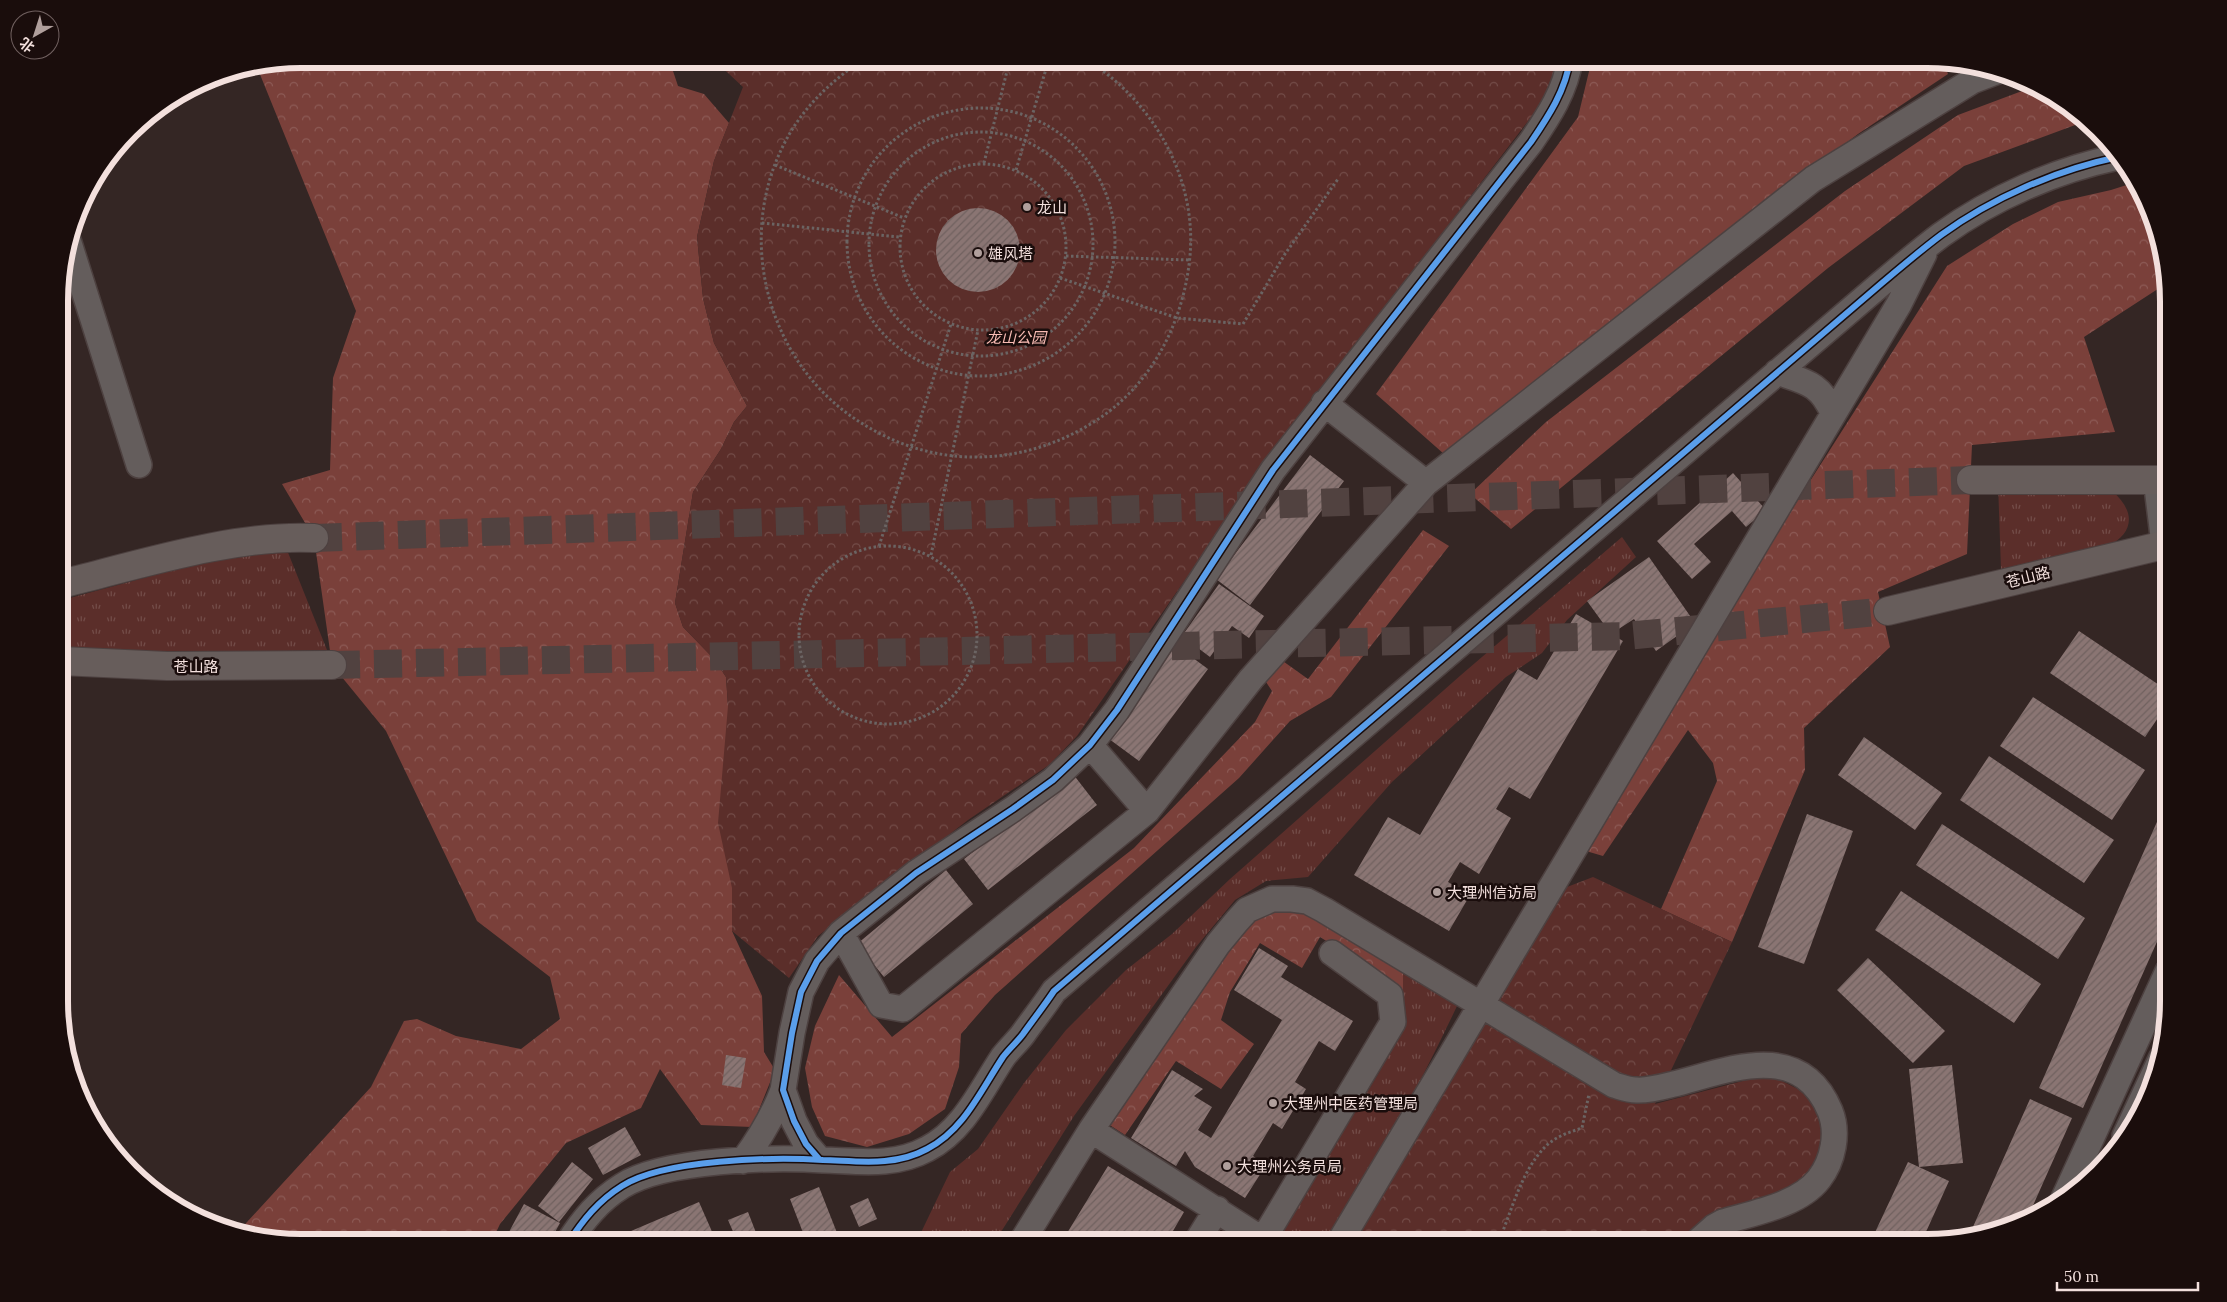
<svg xmlns="http://www.w3.org/2000/svg" width="2227" height="1302" font-family="Lora,'Noto Sans SC',serif">
<style>
.grass{fill:url(#grass-tufts)}
.forest{fill:url(#forest-crowns)}
.park{fill:url(#park-crowns)}
.building{fill:url(#building-hatch)}
.lines{fill:none;stroke-linecap:round;stroke-linejoin:round}
.major-tunnel{stroke:#514240;stroke-width:28;stroke-dasharray:28 14;stroke-linecap:butt}
.minor-casing{stroke:#4d4140;stroke-width:28}
.major-casing{stroke:#4d4140;stroke-width:30}
.path{stroke:#6b6463;stroke-width:3;stroke-dasharray:2.5 2.5;stroke-linecap:butt}
.minor{stroke:#645d5c;stroke-width:25}
.major{stroke:#675d5b;stroke-width:28}
.cycleway-casing{stroke:#1a0d0c;stroke-width:9}
.cycleway{stroke:#5a9eea;stroke-width:6}
.poi-dot{fill:#b09f9c;stroke:#1a0d0c;stroke-width:2}
.labels{text-anchor:middle;dominant-baseline:central;stroke-width:5;stroke-linejoin:round;paint-order:stroke}
.poi-label{font-size:15px;fill:#f3e0dd;stroke:#1a0d0c;text-anchor:start}
.park-label{font-size:15px;font-style:italic;fill:#f9bcb4;stroke:#1a0d0c}
.street-label{font-size:15px;fill:#f3e0dd;stroke:#1a0d0c}
.rim{fill:none;stroke:#f3e0dd;stroke-width:6}
</style>
<defs>
<pattern id="grass-tufts" width="24" height="20" patternUnits="userSpaceOnUse" patternTransform="scale(1.25)"><rect width="24" height="20" fill="#5b2e2a"/><path d="M3 7l-1-3M5 7V3M7 7l1-3M15 17l-1-3M17 17v-4M19 17l1-3" fill="none" stroke="#734c48"/></pattern>
<pattern id="forest-crowns" width="20" height="18" patternUnits="userSpaceOnUse" patternTransform="scale(1.25)"><rect width="20" height="18" fill="#7a403a"/><path d="M2 6a3 3 0 1 1 6 0M12 15a3 3 0 1 1 6 0" fill="none" stroke="#8d5b56"/></pattern>
<pattern id="park-crowns" width="20" height="18" patternUnits="userSpaceOnUse" patternTransform="scale(1.25)"><rect width="20" height="18" fill="#5b2e2a"/><path d="M2 6a3 3 0 1 1 6 0M12 15a3 3 0 1 1 6 0" fill="none" stroke="#734c48"/></pattern>
<pattern id="building-hatch" width="6" height="6" patternUnits="userSpaceOnUse" patternTransform="scale(1.25)"><rect width="6" height="6" fill="#8a7573"/><path d="M-1 1l2-2M0 6l6-6M5 7l2-2" fill="none" stroke="#70615f"/></pattern>
</defs>
<rect width="100%" height="100%" fill="#342624"/>
<path class="grass" d="M1998 483 2111 490C2135 510 2136 532 2107 547L2001 569Z
M1622 537 1636 557 1567 620 1542 653 1506 677 1392 782 1308 877 1266 881 1235 900 1196 947 1074 1116 994 1243H916L950 1172 978 1149 1024 1083 1066 1030 1126 970 1172 934 1230 879 1461 675Z
M287 550 327 650 169 654 73 648 61 641V603L66 599 181 568 242 555Z
M1403 967 1457 1006C1419 1087 1375 1167 1326 1243H1275L1380 1071 1402 1014Z"/>
<path class="forest" d="M301 59H669L678 86 704 94 729 123 714 161 697 237 703 298 714 343 747 406 734 422 721 449 693 492 675 603 683 627 714 659 726 677 728 706 741 665 732 931 762 996 764 1052 775 1070 752 1127 701 1125 660 1069 641 1108 566 1143 500 1224 491 1243H301L236 1234 371 1087 404 1021 417 1019 456 1036 521 1049 560 1019 550 977 477 921 386 731 332 665 314 538 282 484 330 470 333 378 356 311 257 67Z
M1592 59H1926L1943 61 1948 74 1858 134 1663 281 1444 454 1376 394 1578 117Z
M2035 86 2047 91 2086 121 1964 166 1828 268 1511 529 1470 494 1546 422 1845 191 1958 115Z
M2136 182 2167 283 2084 337 2115 432 1972 445 1967 554 1878 592 1890 647 1804 728 1805 770 1732 942 1661 909 1717 781 1713 763 1688 730 1603 856 1586 851 1726 613 1947 266 2013 224 2058 202 2111 190Z
M1423 530 1449 546 1331 697 1290 721 1239 778 995 995 961 1034 959 1067 945 1109 909 1134 867 1147 825 1136 812 1107 805 1068 815 1026 839 975 892 1037 1134 848 1255 722 1272 691 1262 676 1280 659 1308 679Z
M1309 909 1403 967V990L1320 937 1302 968 1260 943 1230 992 1221 1020 1254 1044 1221 1089 1176 1061 1125 1135 1105 1122 1242 931 1268 911Z"/>
<path class="park" d="M713 59H1559L1554 79 1542 103 1302 416 1214 538 1077 736 1049 765 968 820 818 936 789 978 732 931V888L718 823 728 706 726 677 714 659 683 627 675 603 693 492 721 449 734 422 747 406 714 343 703 298 697 237 714 161 743 87Z
M1593 877 1732 942 1655 1104 1758 1077 1780 1080 1800 1090 1818 1109 1823 1125 1821 1149 1806 1176 1792 1189 1717 1212 1689 1231 1680 1243H1353L1446 1082 1567 887Z"/>
<path class="building" d="M936 250a42 42 0 1 1 84 0a42 42 0 1 1-84 0Z
M1310 455 1344 481 1250 605 1216 579Z
M1733 473 1766 510 1746 527 1732 511 1694 544 1711 562 1692 579 1657 541Z
M1649 557 1695 623 1656 651 1634 619 1611 634 1623 641 1530 799 1509 787 1496 809 1511 818 1479 874 1460 862 1448 882 1470 895 1449 931 1354 875 1388 817 1420 835 1518 669 1537 680 1576 614 1611 634 1587 601Z
M1219 584 1264 616 1249 638 1232 626 1210 657 1182 636Z
M2079 631 2168 691V703L2145 737 2050 673Z
M1174 644 1208 669 1139 761 1105 736Z
M2033 697 2145 770 2112 820 2000 746Z
M1864 737 1942 793 1915 830 1838 775Z
M1989 756 2114 840 2084 883 1960 800Z
M1073 774 1097 805 988 890 964 859Z
M2168 797V917L2083 1108 2039 1088Z
M1807 814 1853 831 1804 964 1758 947Z
M1942 824 2085 918 2058 959 1916 865Z
M946 870 973 904 884 977 857 944Z
M1901 891 2041 984 2014 1023 1875 930Z
M1259 948 1288 966 1281 977 1353 1021 1335 1051 1319 1041 1295 1082 1306 1089 1282 1129 1273 1123 1253 1156 1266 1165 1245 1198 1195 1167 1185 1151 1176 1166 1131 1138 1172 1070 1203 1089 1194 1096 1212 1107 1198 1130 1211 1138 1282 1020 1234 990Z
M1868 958 1945 1031 1913 1063 1837 990Z
M726 1055 746 1058 741 1088 722 1085Z
M1952 1065 1963 1163 1919 1167 1949 1181 1921 1243H1870L1908 1162 1919 1167 1909 1069Z
M2030 1099 2072 1118 2027 1219 1989 1235 1968 1238Z
M625 1127 641 1155 603 1175 588 1148Z
M572 1162 593 1179 559 1222 538 1206Z
M1108 1166 1184 1212 1166 1243H1061Z
M819 1187 841 1243H807L790 1199Z
M868 1198 877 1219 859 1227 850 1206Z
M699 1202 717 1243H603Z
M524 1204 560 1223 549 1243H503Z
M748 1212 760 1243H738L728 1220Z"/>
<g class="lines">
<path class="major-tunnel" d="M314 538 1971 480
M332 665 1626 636 1888 611"/>
<defs>
<path id="minor" d="M69 243 139 465
M1777 372C1806 382 1820 383 1833 413
M1324 403 1426 483
M2156 479 2164 544
M1090 745 1147 811
M841 933 881 1005 903 1009 1147 811 1251 679 1426 483 1813 179 1972 81 1998 71
M1091 1130 1263 1240
M2125 1136 2161 1059
M819 1159 806 1144 794 1121 783 1090 792 1033 801 992 817 961 841 933 916 873 1013 809 1053 780 1090 745 1117 710 1273 470 1531 142C1548 117 1566 90 1570 59
M743 1161C760 1138 773 1117 783 1090
M2064 1198 2168 971
M568 1243C583 1220 598 1201 622 1186 664 1159 773 1157 823 1160 858 1161 894 1167 927 1149 964 1130 981 1090 1003 1057 1009 1049 1017 1042 1023 1034 1033 1020 1044 1006 1054 991L1882 283C1901 267 1921 250 1941 235 1992 198 2056 170 2118 157
M1021 1243 1091 1130 1218 944 1237 921 1247 910 1272 899H1292L1307 901 1324 910 1614 1085C1621 1087 1628 1090 1636 1090 1648 1091 1662 1087 1674 1084 1729 1070 1800 1039 1830 1111 1839 1133 1833 1161 1819 1179 1799 1205 1753 1213 1723 1222L1714 1227 1696 1243
M1196 1243 1217 1209
M1261 1243 1393 1022 1390 995 1332 953
M1339 1243 1899 304 1924 254"/>
<path id="major" d="M1971 480H2168
M61 584C138 565 235 534 314 538
M1888 611 2168 544
M61 661 167 666 332 665"/>
</defs>
<use href="#minor" class="minor-casing"/>
<use href="#major" class="major-casing"/>
<path class="path" d="M864 59C831 81 802 108 784 144 734 241 769 367 863 424 898 446 938 458 980 457 1024 456 1064 442 1100 418 1154 381 1184 320 1190 256 1197 177 1152 99 1085 59
M847 242a134 134 0 1 1 268 0a134 134 0 1 1-268 0Z
M869 244a112 112 0 1 1 224 0a112 112 0 1 1-224 0Z
M984 163 1010 59
M900 247a83 83 0 1 1 166 0a83 83 0 1 1-166 0Z
M775 165 904 218
M1016 170 1049 59
M762 223 899 237
M1066 256 1190 260
M1060 278 1177 318 1243 324 1285 254 1338 179
M799 635a89 89 0 1 1 178 0a89 89 0 1 1-178 0Z
M879 546 951 324
M931 555 978 330
M1498 1243C1512 1211 1521 1170 1547 1145 1557 1136 1570 1132 1582 1128L1589 1094"/>
<use href="#minor" class="minor"/>
<use href="#major" class="major"/>
<defs>
<path id="cycleway" d="M819 1159 806 1144 794 1121 783 1090 792 1033 801 992 817 961 841 933 916 873 1013 809 1053 780 1090 745 1117 710 1273 470 1531 142C1548 117 1566 90 1570 59
M568 1243C583 1220 598 1201 622 1186 664 1159 773 1157 823 1160 858 1161 894 1167 927 1149 964 1130 981 1090 1003 1057 1009 1049 1017 1042 1023 1034 1033 1020 1044 1006 1054 991L1882 283C1901 267 1921 250 1941 235 1992 198 2056 170 2118 157"/>
</defs>
<use href="#cycleway" class="cycleway-casing"/>
<use href="#cycleway" class="cycleway"/>
</g>
<g class="poi-dot">
<circle cx="1027" cy="207" r="5"/>
<circle cx="978" cy="253" r="5"/>
<circle cx="1437" cy="892" r="5"/>
<circle cx="1273" cy="1103" r="5"/>
<circle cx="1227" cy="1166" r="5"/>
</g>
<g class="labels">
<g class="poi-label">
<text x="1037" y="207">龙山</text>
<text x="988" y="253">雄风塔</text>
<text x="1447" y="892">大理州信访局</text>
<text x="1283" y="1103">大理州中医药管理局</text>
<text x="1237" y="1166">大理州公务员局</text>
</g>
<g class="park-label">
<text x="1016" y="337">龙山公园</text>
</g>
<g class="street-label">
<text transform="translate(2028 577) rotate(-14)">苍山路</text>
<text x="196" y="666">苍山路</text>
</g>
</g>
<path d="M0 0H2227V1302H0ZM301 68H1927A233 233 0 0 1 2160 301V1001A233 233 0 0 1 1927 1234H301A233 233 0 0 1 68 1001V301A233 233 0 0 1 301 68Z" fill="#1a0d0c" fill-rule="evenodd"/>
<path class="rim" d="M301 68H1927A233 233 0 0 1 2160 301V1001A233 233 0 0 1 1927 1234H301A233 233 0 0 1 68 1001V301A233 233 0 0 1 301 68Z"/>
<g transform="translate(35 35) rotate(219)"><circle r="24" fill="#1a0d0c" stroke="#716160"/>
<path d="M0-4L9 19L0 12L-9 19Z" fill="#b09f9c"/>
<text y="-8" font-size="14" font-weight="bold" text-anchor="middle" fill="#f3e0dd">北</text>
</g>
<path d="M2057 1282v8h141v-8" fill="none" stroke="#f3e0dd" stroke-width="2.5"/>
<text x="2064" y="1282" font-size="15" fill="#f3e0dd" stroke="#1a0d0c" stroke-width="4" paint-order="stroke">50 m</text>
</svg>
